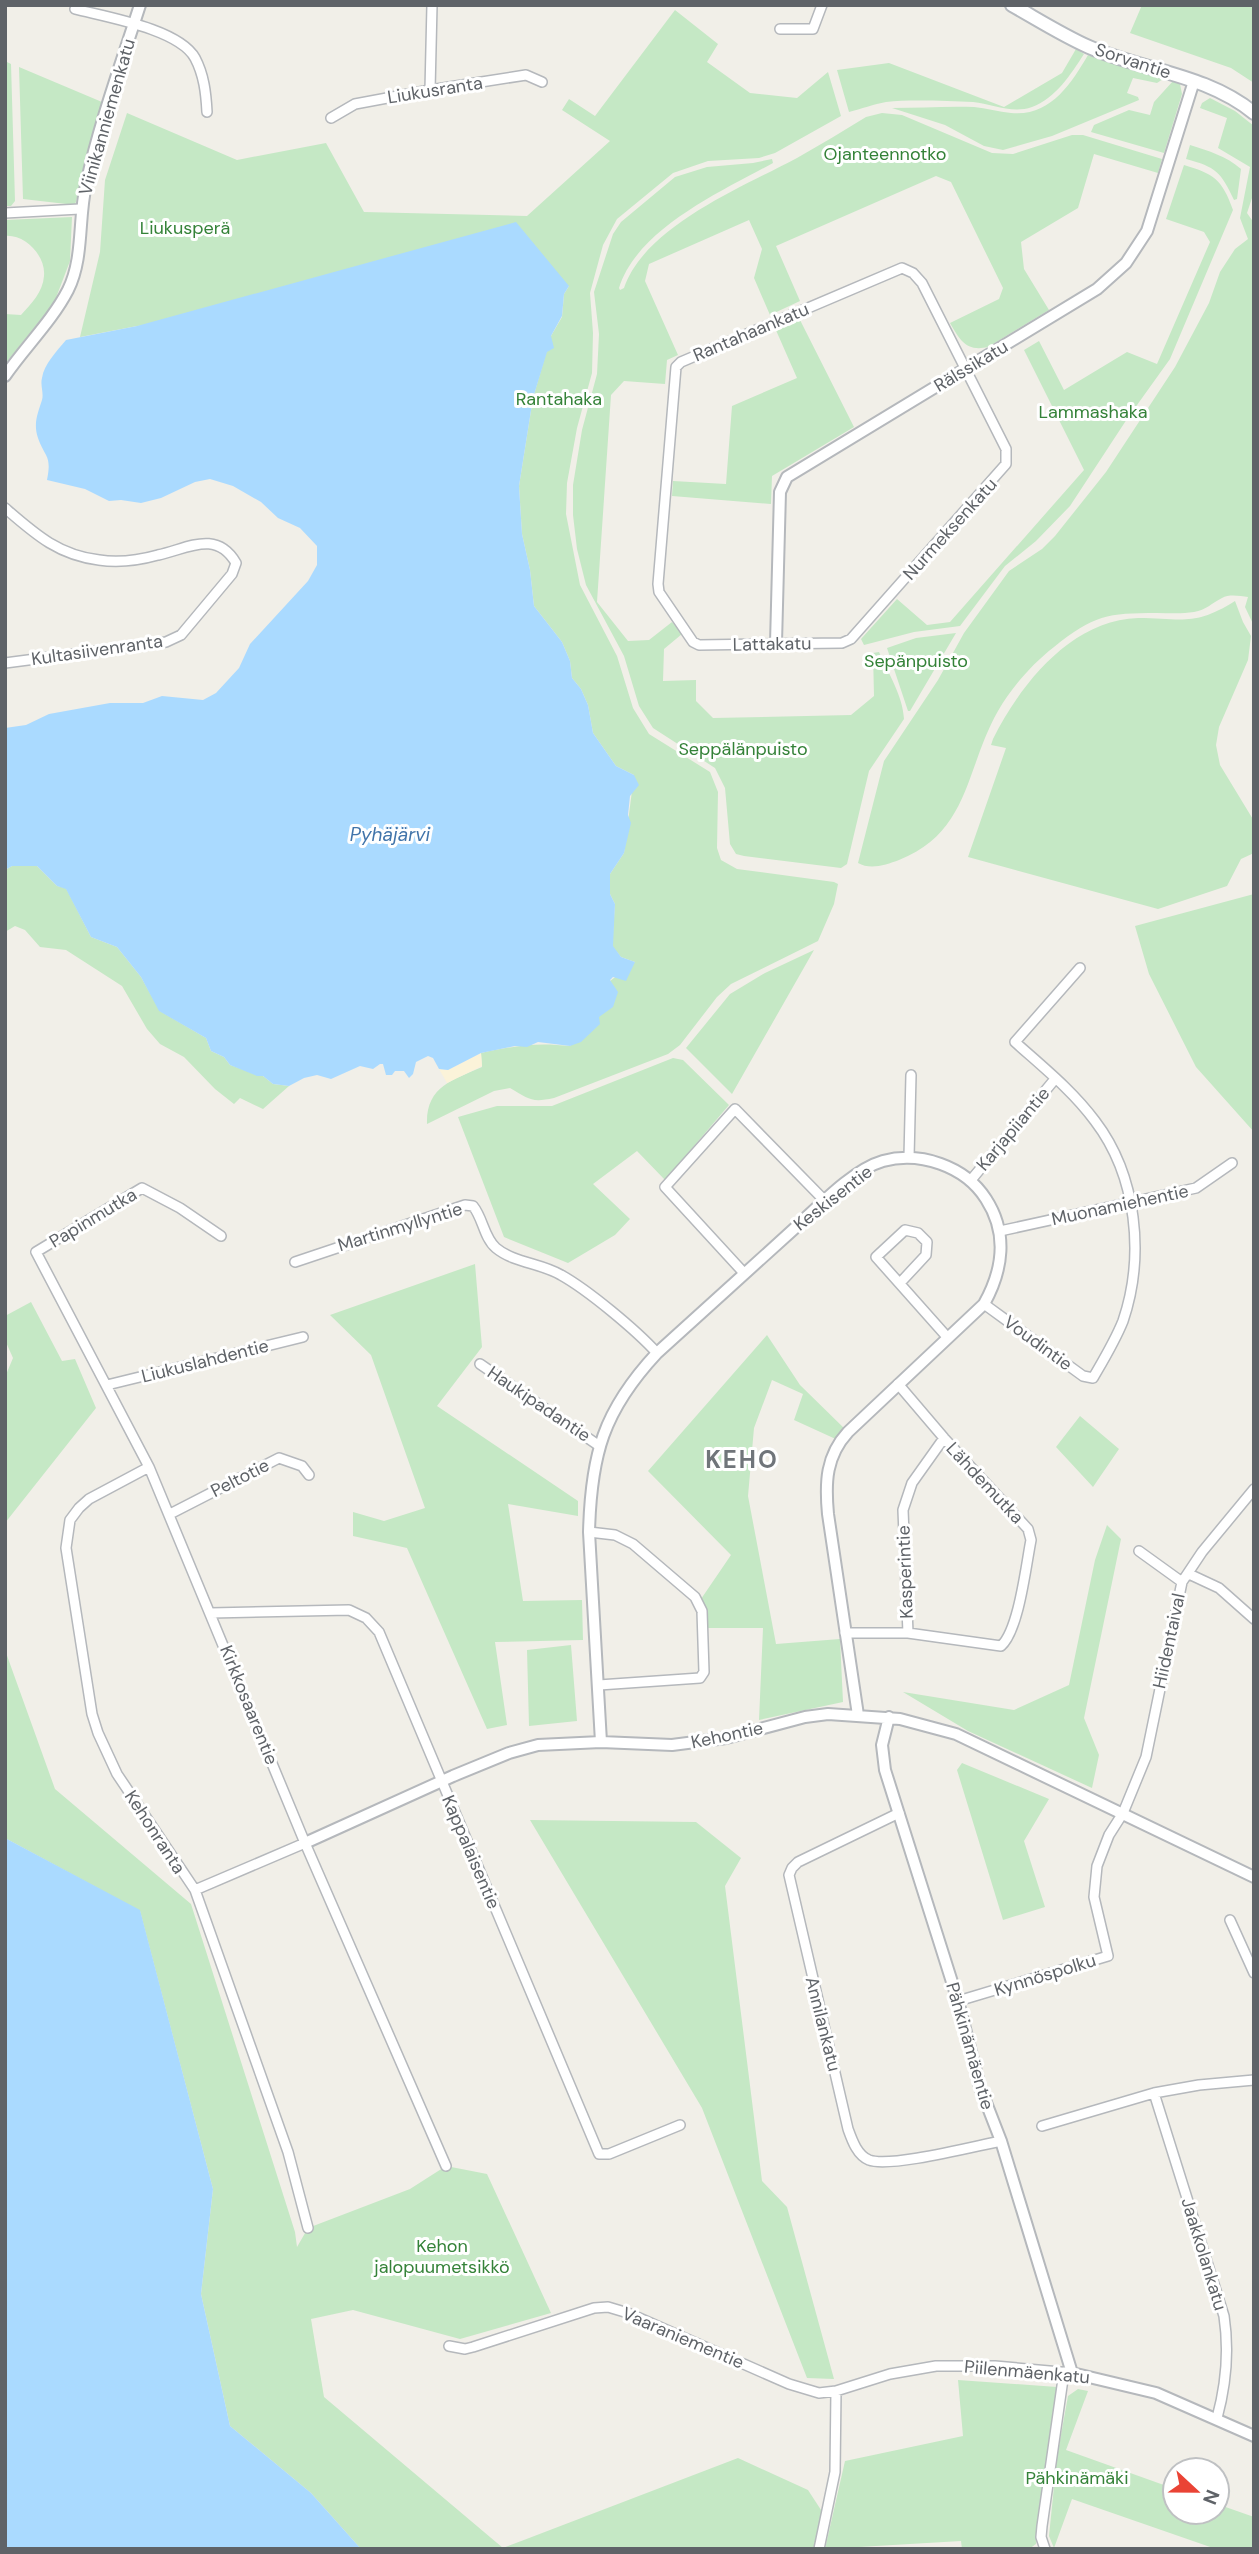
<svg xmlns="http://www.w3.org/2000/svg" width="1259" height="2554" font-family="'DM Sans',sans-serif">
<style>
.green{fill:#c5e8c5}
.sand{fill:#fbf3d9}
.water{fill:#aadaff}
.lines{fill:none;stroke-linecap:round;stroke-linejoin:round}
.minor-casing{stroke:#b5b8bc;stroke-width:12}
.tertiary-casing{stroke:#b5b8bc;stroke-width:14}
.secondary-casing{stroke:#b6babf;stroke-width:16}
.minor{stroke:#fff;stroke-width:9}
.tertiary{stroke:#fff;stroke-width:10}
.secondary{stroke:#fff;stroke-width:12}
.labels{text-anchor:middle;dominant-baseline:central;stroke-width:6;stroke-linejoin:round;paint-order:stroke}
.street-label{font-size:18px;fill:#5f6368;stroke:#fff}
.park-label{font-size:18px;fill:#348238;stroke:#fff}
.water-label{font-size:19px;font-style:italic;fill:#4174aa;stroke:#fff}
.district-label{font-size:24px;font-weight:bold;letter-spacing:2px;fill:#70757a;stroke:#fff}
</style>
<rect width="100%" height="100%" fill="#f1efe8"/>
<path class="green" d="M1142 5H1254V83L1231 68 1130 33Z
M675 10 718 44 707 62 750 93 797 98 828 72 841 116 775 153 759 158 708 161 673 173 617 219 603 245 590 293 593 333 592 373 577 428 567 483 566 514 580 585 617 656 633 708 649 734 710 772 718 792 717 848 721 860 737 869 834 882 838 884 834 904 818 941 731 984 717 997 680 1045 668 1054 554 1098C531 1103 529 1099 510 1088L494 1091 427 1124C426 1086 453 1080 482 1067L481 1053C514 1046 536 1042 570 1046L598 1017 610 981 635 962 621 957 612 946 615 904 610 894V874L624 853 634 775 616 766 593 733 588 705 581 689 572 678 570 661 562 642 534 606 530 570 522 534 519 486 533 398 551 336 562 317 564 294 569 286 137 326 80 337 100 252 105 180 127 113 237 160 326 143 364 212 527 216 610 141 562 110 569 99 595 116Z
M1076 49 1084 54C1071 74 1056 98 1032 107 1012 114 992 104 973 102 948 101 910 99 886 102 874 104 861 109 849 112L837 70 889 63 1004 107 1062 73Z
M1088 55 1163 79 1157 83 1133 78 1127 93 1138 97 1139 100 1052 136 1003 150 984 146 945 125 892 108C919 108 947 106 974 107 986 108 999 112 1011 113 1050 117 1071 84 1088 55Z
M5 61 11 64 15 201 11 206H5Z
M19 67 102 102 75 205 23 199Z
M1173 81 1180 84 1182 94 1164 153 1091 132 1094 125 1129 110 1150 115 1154 102Z
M1210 98 1235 111 1254 126V192L1247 213 1254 223V626L1245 607 1248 597C1240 596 1229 594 1222 598 1212 603 1206 610 1194 612 1182 614 1169 613 1157 613 1107 613 1094 615 1054 647 1032 664 1012 687 998 711 965 769 970 832 899 860 886 865 870 870 858 863L884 761 938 680 964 633 1009 571 1042 549 1055 536 1106 472 1175 367 1209 303 1220 272 1235 249 1248 239 1240 218 1250 167 1218 148 1227 118 1200 108 1202 103Z
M882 113 902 115 992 153 1013 154 1072 135H1083L1162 159 1158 173 1094 154 1078 208 1021 242 1024 269 1049 310 988 347C966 352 960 340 950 323L999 299 1003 288 951 182 936 176 776 246 800 301 770 315 754 278 762 249 749 220 649 264 645 281 678 355 667 360 665 384 624 381 611 395 597 602 628 641 649 640 672 622 682 634 664 649 663 681 696 680V701L713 718 851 715 874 696 873 653 879 652C888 673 903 696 904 719L869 771 847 864 841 868 744 856 736 854 730 844 725 788 715 768 653 728 639 706 624 656 586 585 577 549 573 515V485L582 430 597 374 599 334 594 292 613 234 621 222 675 177 707 167 753 163 772 159 773 163C722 191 637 229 619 288L620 290 624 288C645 226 743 187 797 158 820 145 843 131 866 117Z
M1190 145C1209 151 1226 156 1241 169L1237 199 1234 200C1221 172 1216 167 1186 159Z
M1184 165C1214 174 1222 179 1233 210L1170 359 1127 419 1070 506 1036 541 1005 566 960 626 914 632 864 645 861 639 897 599 927 625 950 622 1084 470 1024 350 1039 341 1064 390 1127 352 1157 364 1210 242 1204 232 1166 219Z
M72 217 70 261 54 303 5 364V314L21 315C31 304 43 292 44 276 46 256 25 234 5 236V220Z
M799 318 854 427 772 476 771 504 672 496 673 481 726 484 732 406 797 378 775 328Z
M1235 601 1243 622 1251 636 1248 660 1219 727 1216 745 1220 765 1254 821V853L1241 859 1227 886 1158 909 968 857 1006 748 991 745 993 739C1020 685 1071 620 1138 618 1181 618 1194 627 1235 601Z
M956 633 910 711H908L887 648 916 638Z
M12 866H37L57 886 66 888 91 937 117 947 141 977 160 1011 206 1038 211 1051 224 1057 230 1065 263 1076 273 1084 289 1086 263 1109 240 1098 234 1104 215 1089 184 1057 160 1044 147 1029 122 986 66 950 40 947 25 930 15 926 5 932V870Z
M1254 894V1132L1196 1067 1149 974 1135 926Z
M814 950 732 1094 686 1048 730 994 765 973Z
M673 1058 683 1060 729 1105 665 1180 637 1151 593 1184 630 1219 615 1235 568 1263 504 1237 458 1117 497 1106H552Z
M475 1264 482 1347 437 1406 578 1501V1516L508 1504 523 1601 582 1600 583 1640 495 1642 507 1725 487 1729 407 1548 353 1536V1512L384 1521 425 1508 371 1355 330 1315Z
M31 1302 62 1361 75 1359 96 1408 5 1523V1377L13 1358 5 1340V1316Z
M767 1335 800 1385 848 1432 840 1441 794 1420 803 1394 772 1380 754 1428 748 1496 776 1644 840 1639 843 1702 759 1720 763 1628H706L701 1599 731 1555 648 1471Z
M1080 1416 1119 1449 1093 1487 1056 1447Z
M1107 1525 1121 1539 1084 1718 1099 1755 1092 1788 968 1731 903 1692 1014 1710 1069 1685 1095 1560Z
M571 1645 577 1721 529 1726 527 1650Z
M5 1650 55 1789 191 1904 295 2232 297 2247 308 2228 410 2189 446 2166 487 2174 551 2313 460 2339 353 2310 311 2319 324 2397 503 2548 738 2458 808 2490 823 2513 813 2549H361L311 2493 230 2426 201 2294 213 2189 140 1911 5 1838Z
M962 1763 1049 1799 1024 1841 1045 1907 1003 1920 957 1770Z
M530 1820 696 1822 741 1858 725 1886 762 2181 787 2207 834 2379 807 2378 702 2108Z
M958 2380 1057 2387 1036 2544 1029 2549H962L961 2541 825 2549 845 2461 963 2436Z
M1078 2389 1088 2391 1066 2450 1175 2489V2512H1217V2504L1254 2517V2549H1216L1072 2499 1054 2548 1049 2536 1057 2457 1068 2396Z"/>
<path class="sand" d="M481 1053 482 1066 447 1083 439 1069 448 1070Z"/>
<path class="water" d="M516 222 569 286 564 294 562 316 551 336 554 348 547 352 533 398 519 486 522 534 530 570 534 606 562 642 570 661 572 678 581 689 588 705 593 733 616 766 634 775 639 785 630 796 628 815 631 823 624 853 610 874V894L615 904 613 946 621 957 635 962 626 981 613 977 610 980 618 992 613 1007 599 1017 600 1024 581 1042 570 1046 538 1042 527 1047 515 1046 481 1053 448 1070 439 1069 433 1058 428 1056 416 1062 413 1074 409 1078 404 1071H395L392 1075H386L383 1064H380L373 1069 360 1066 331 1079 317 1075 304 1078 289 1086 273 1084 263 1076H257L230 1065 224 1057 211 1051 206 1038 159 1011 141 977 117 947 91 937 66 889 57 886 37 866H12L5 870V728L26 725 49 714 110 703H143L162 696 203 700 216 693 239 668 250 644 308 581 317 565V546L300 528 278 518 261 502 233 486 210 479 195 482 161 498 141 503 121 500 109 501 85 489 47 480C52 455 45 458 38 438 33 423 38 413 42 400 44 393 40 385 42 378 44 364 57 351 66 340L137 326Z
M5 1838 140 1910 213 2189 201 2294 230 2426 311 2493 361 2549H5Z"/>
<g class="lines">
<defs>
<path id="minor" d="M75 9C106 17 179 29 195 58 204 75 206 93 207 112
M780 29H813L822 5
M430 90 432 5
M331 118 355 104 430 90 526 75 542 82
M5 213 80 209
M902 268 913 273 922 283 1006 449V464L851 639 842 643 699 645 693 642 659 592 658 584 676 367 681 362Z
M5 508C35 534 58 555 99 560 118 563 140 560 158 555 187 549 216 529 236 563L232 574 181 635 166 642 5 663
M909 1157 911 1075
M971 1180 1055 1079
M1000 1231 1196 1188 1232 1163
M221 1236 180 1208 142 1188 36 1252 149 1467 305 1843 446 2166
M295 1262 465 1205 473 1206C483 1218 484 1238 496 1248 514 1263 541 1263 561 1275 588 1290 636 1330 657 1353
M744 1273 665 1187 735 1109 825 1201
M900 1283 926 1255 927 1242 918 1233 905 1230 876 1257 948 1338
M984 1304 1083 1376 1093 1378C1104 1359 1115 1341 1123 1321 1145 1256 1137 1176 1095 1121 1073 1091 1043 1067 1015 1042L1080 968
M480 1364 598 1445
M107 1385 303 1337
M149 1467 89 1499 79 1508 70 1520 66 1548 92 1714 98 1733 117 1774 195 1890 288 2152 308 2228
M170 1514 279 1458 302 1466 309 1475
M589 1532 615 1535 633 1544 695 1597 702 1611 704 1672 700 1678 599 1685
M1139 1551 1182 1582
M1189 1574 1219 1588 1254 1619
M211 1613 349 1610 366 1618 379 1632 599 2154H609L680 2125
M845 1633H908L1001 1646C1019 1630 1026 1565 1031 1540L1028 1529 944 1438 898 1384
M908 1633 903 1510 912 1483 944 1438
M899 1813 798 1862 792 1868 789 1875 848 2129C852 2140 857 2155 869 2160 890 2168 975 2146 1001 2141
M195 1890 305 1843
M1230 1920 1254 1973
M958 2001 1108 1956 1094 1897 1097 1866 1109 1835 1123 1813 1146 1757 1182 1582 1202 1552 1254 1489
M1154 2093 1224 2316C1229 2349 1226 2385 1217 2418
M1042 2126 1154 2093 1199 2085 1254 2080
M449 2346 465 2349 473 2347 594 2308 608 2307 628 2313 789 2384 819 2393 836 2391 890 2374 936 2366H995L1072 2373
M819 2549 835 2472 836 2391
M1045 2549 1041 2537 1042 2526 1064 2372"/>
<path id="tertiary" d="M5 376C25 347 52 321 68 290 84 258 78 219 86 185 99 124 121 64 140 5
M776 643 780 492 787 477 1097 289 1126 263 1147 231 1194 81
M889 1717 882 1745 885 1770 958 2001 980 2087 1001 2141 1072 2373 1156 2393 1254 2436
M601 1742 589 1532C591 1455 603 1411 657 1353 703 1311 749 1270 795 1228 818 1207 852 1170 883 1161 920 1151 965 1166 986 1199 1008 1233 1003 1270 984 1304L848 1432C826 1456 825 1482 828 1514L858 1715
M305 1843 453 1776 509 1753 538 1745 601 1742 672 1745 726 1738 805 1717 828 1714 900 1719 956 1734 1254 1877"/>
<path id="secondary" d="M1012 5C1037 19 1062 35 1089 47 1144 71 1206 74 1254 113"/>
</defs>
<use href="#minor" class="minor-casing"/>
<use href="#tertiary" class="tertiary-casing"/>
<use href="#secondary" class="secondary-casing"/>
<use href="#minor" class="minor"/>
<use href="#tertiary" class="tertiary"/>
<use href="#secondary" class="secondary"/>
</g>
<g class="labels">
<g class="street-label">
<text transform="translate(1133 61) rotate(18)">Sorvantie</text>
<text transform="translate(435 90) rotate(-9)">Liukusranta</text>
<text transform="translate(107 117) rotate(-74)">Viinikanniemenkatu</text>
<text transform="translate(751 332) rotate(-23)">Rantahaankatu</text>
<text transform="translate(971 366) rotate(-31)">Rälssikatu</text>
<text transform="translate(950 529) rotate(-48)">Nurmeksenkatu</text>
<text transform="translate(772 644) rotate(-1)">Lattakatu</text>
<text transform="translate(97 650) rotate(-8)">Kultasiivenranta</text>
<text transform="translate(1013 1129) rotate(-50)">Karjapiiantie</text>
<text transform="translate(833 1198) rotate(-38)">Keskisentie</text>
<text transform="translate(1120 1205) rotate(-12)">Muonamiehentie</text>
<text transform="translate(93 1218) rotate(-31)">Papinmutka</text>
<text transform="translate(400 1227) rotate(-17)">Martinmyllyntie</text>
<text transform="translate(1038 1343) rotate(36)">Voudintie</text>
<text transform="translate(205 1361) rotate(-14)">Liukuslahdentie</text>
<text transform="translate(539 1404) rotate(34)">Haukipadantie</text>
<text transform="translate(240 1478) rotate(-27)">Peltotie</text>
<text transform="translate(985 1483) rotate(47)">Lähdemutka</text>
<text transform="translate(905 1572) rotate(-92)">Kasperintie</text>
<text transform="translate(1169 1641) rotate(-78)">Hiidentaival</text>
<text transform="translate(249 1705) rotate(68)">Kirkkosaarentie</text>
<text transform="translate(727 1735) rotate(-12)">Kehontie</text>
<text transform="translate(155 1832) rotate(57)">Kehonranta</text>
<text transform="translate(471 1852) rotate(67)">Kappalaisentie</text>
<text transform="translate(1045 1975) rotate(-17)">Kynnöspolku</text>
<text transform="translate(823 2024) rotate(76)">Annilankatu</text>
<text transform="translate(970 2046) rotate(74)">Pähkinämäentie</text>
<text transform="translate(1204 2254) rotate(73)">Jaakkolankatu</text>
<text transform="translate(683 2338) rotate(23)">Vaaraniementie</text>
<text transform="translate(1027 2372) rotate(5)">Piilenmäenkatu</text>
</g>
<g class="park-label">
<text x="885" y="154">Ojanteennotko</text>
<text x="185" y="228">Liukusperä</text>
<text x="559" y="399">Rantahaka</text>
<text x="1093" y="412">Lammashaka</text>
<text x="916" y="661">Sepänpuisto</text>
<text x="743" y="749">Seppälänpuisto</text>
<text x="442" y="2246">Kehon<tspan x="442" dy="21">jalopuumetsikkö</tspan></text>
<text x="1077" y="2478">Pähkinämäki</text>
</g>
<g class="water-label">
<text x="390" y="834">Pyhäjärvi</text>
</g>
<g class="district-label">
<text x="742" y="1459">KEHO</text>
</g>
</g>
<rect width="1259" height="2554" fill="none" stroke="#5f6368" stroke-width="14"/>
<g transform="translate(1196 2491) rotate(112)"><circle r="33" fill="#ffffff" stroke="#bfc1c3" stroke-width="2"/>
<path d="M0-5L12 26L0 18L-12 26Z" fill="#ea4335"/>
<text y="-10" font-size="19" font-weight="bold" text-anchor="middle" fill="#5f6368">N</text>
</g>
</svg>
